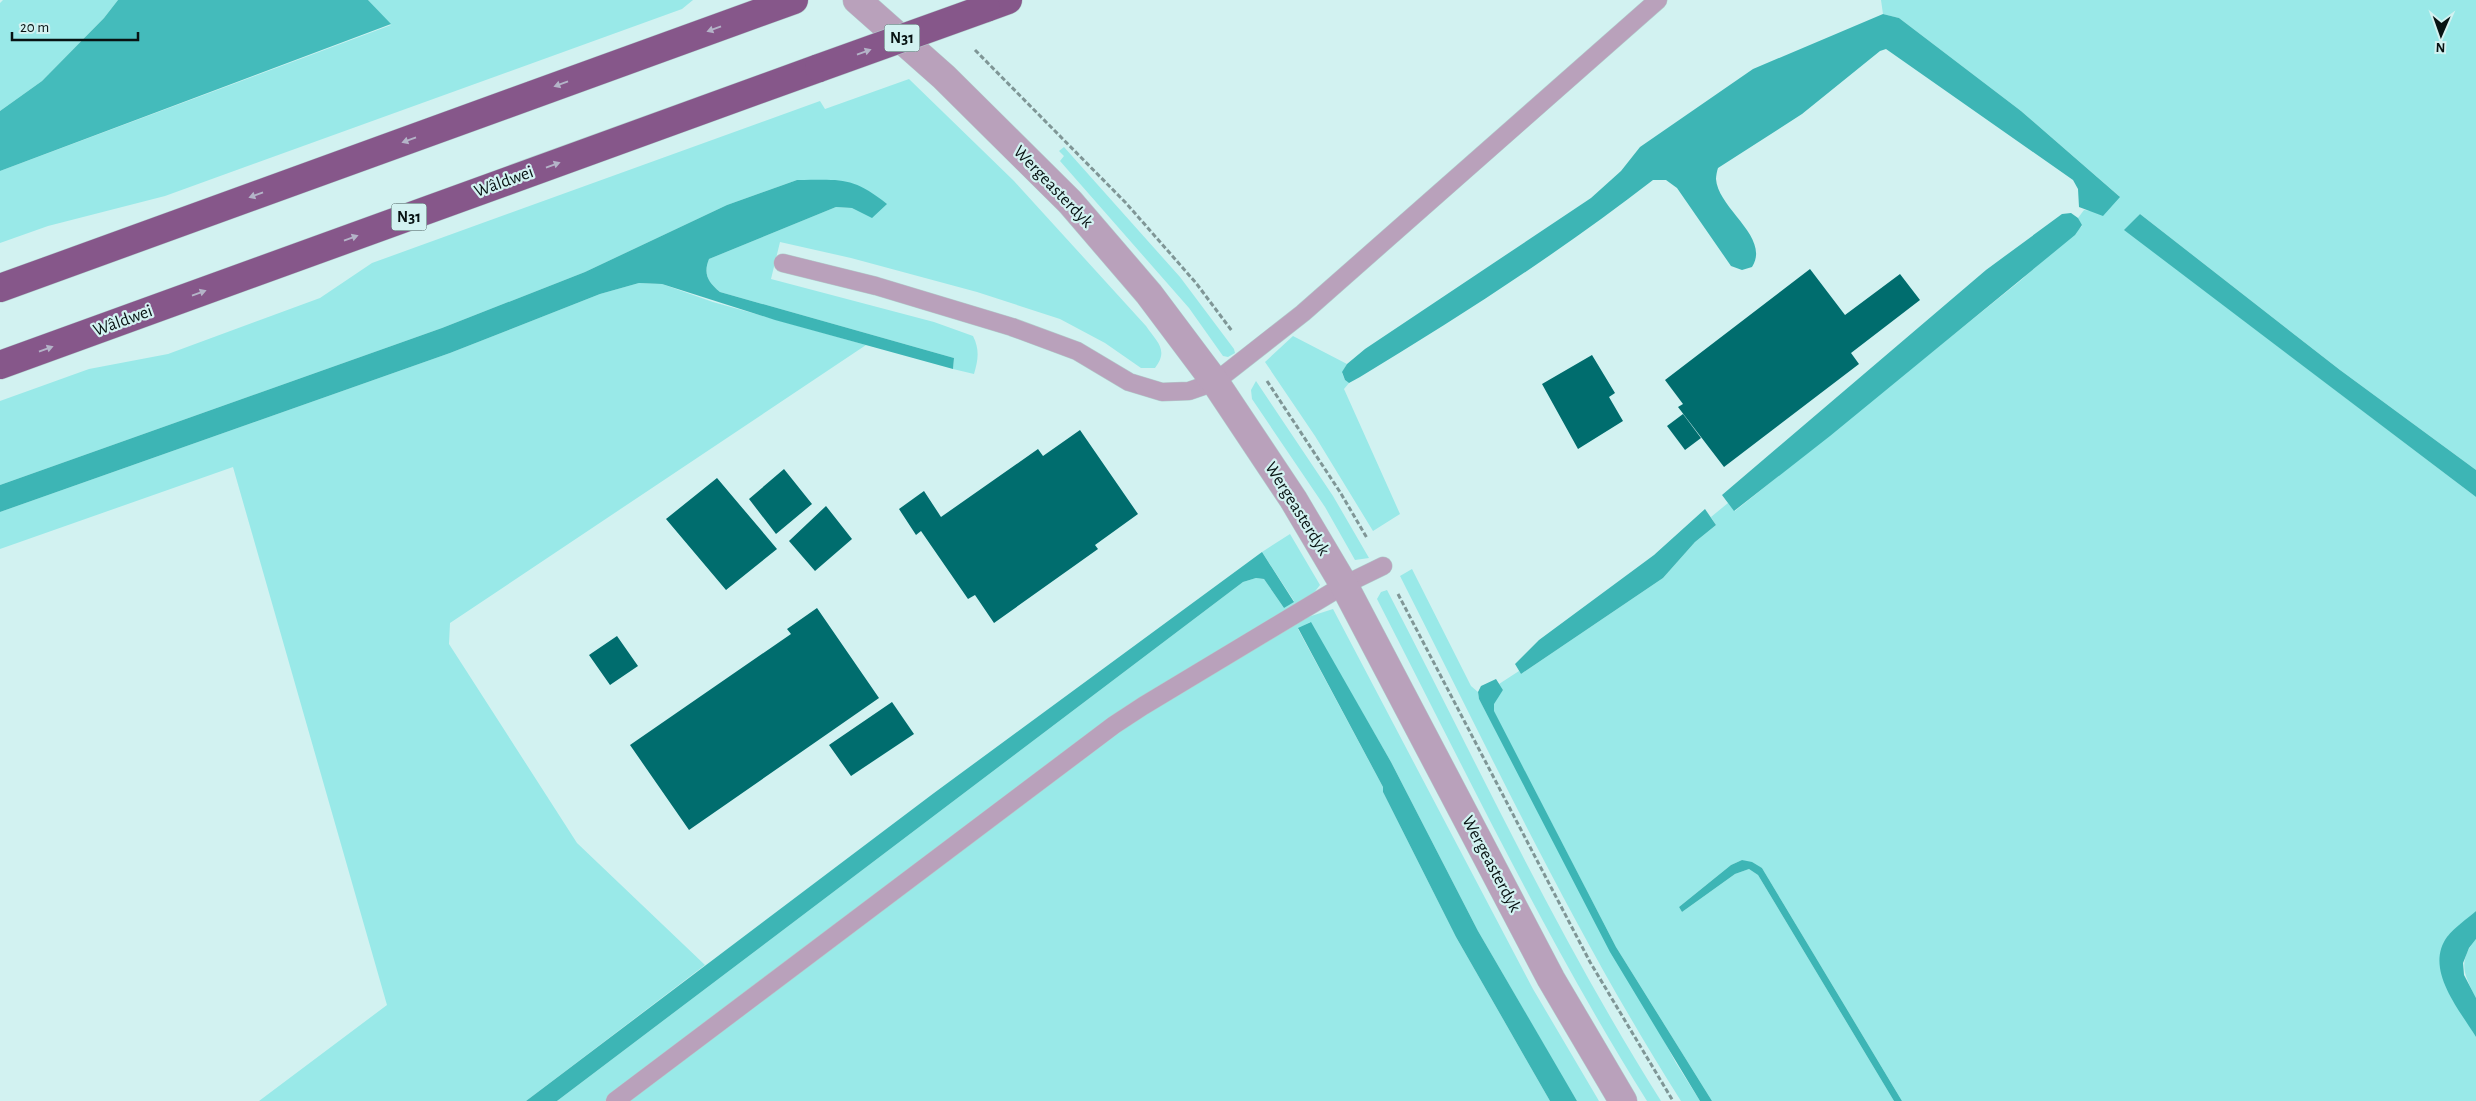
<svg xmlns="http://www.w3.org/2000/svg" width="2476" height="1101" font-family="'Alegreya Sans',sans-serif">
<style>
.green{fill:#99e9e8}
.forest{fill:#4bb}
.water{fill:#3db5b5}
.building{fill:#006d6e}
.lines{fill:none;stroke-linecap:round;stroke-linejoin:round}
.service-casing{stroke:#b2cecd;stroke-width:19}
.tertiary-casing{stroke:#b2cecd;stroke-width:29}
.trunk-casing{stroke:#b2cecd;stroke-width:29}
.path{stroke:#7f9696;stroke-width:3;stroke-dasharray:5 2.5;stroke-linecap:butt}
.service{stroke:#b9a1bb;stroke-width:18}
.tertiary{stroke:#b9a1bb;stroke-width:28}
.trunk{stroke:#86578a;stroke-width:28}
.trunk-bridge-casing{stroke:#b2cecd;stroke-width:29;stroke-linecap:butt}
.trunk-bridge{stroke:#86578a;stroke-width:28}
.oneway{fill:#b4b4c8}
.labels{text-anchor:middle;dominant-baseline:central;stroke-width:4.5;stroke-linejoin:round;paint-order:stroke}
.shield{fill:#d2f2f1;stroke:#455656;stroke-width:1}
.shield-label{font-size:16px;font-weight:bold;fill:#081313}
.street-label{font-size:18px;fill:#081313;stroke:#d2f2f1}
</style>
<rect width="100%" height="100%" fill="#d2f2f1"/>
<path class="green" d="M3 0H118L104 18 42 81 0 111V3Z
M368 0H693L682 9 165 196 48 226 0 243V171L391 25Z
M1881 0H2476V470L2340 370 2140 214 2125 230 2476 497V911L2448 936 2459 1008 2476 1037V1101H1902L1762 868 1742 860 1731 865 1679 907 1682 912 1735 874 1749 869 1758 875 1894 1101H1712L1616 947 1494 712 1493 704 1503 690 1499 684 1519 671 1521 674 1663 578 1695 542 1716 525 1711 517 1728 503 1735 511 2020 281 2082 226 2078 218 2084 210 2091 211 2119 196 2021 111 1899 18 1883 14Z
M909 79 1014 181 1146 326C1157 342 1169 350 1155 368H1141L1105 343 1060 319 977 292 851 258 780 242 771 279 934 322 973 336C980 350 978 360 974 374L953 369 954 358 720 292C708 282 703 274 709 259L836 207 852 208 872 218 797 180 727 205 585 272 442 328 0 485V401L89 369 168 354 320 298 372 263 820 101 825 109Z
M1064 147 1180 277 1234 349 1235 353 1228 357 1223 356 1189 308 1060 161 1064 156 1059 151Z
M639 283 662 284 713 302 866 345 450 623 449 644 577 843 705 965 526 1101H259L387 1005 233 467 0 549V512L450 353 600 294Z
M1293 336 1347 364 1342 373 1345 380 1349 383 1344 389 1400 514 1373 531 1315 436 1265 362Z
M1256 381 1333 496 1369 558 1355 560 1325 507 1252 399 1251 390Z
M1290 534 1320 585 1309 599 987 813 605 1101H557L1243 582 1256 578 1264 579 1284 608 1294 601 1262 552Z
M1412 569 1471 686 1478 692 1479 699 1676 1063 1700 1101H1681C1575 934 1490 753 1400 576Z
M1387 590C1476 761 1558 938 1661 1101H1647C1546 940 1464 768 1377 599L1381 592Z
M1333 609 1533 989 1599 1101H1577L1566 1083 1478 931 1391 762 1310 622 1298 629 1383 787V792L1456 937 1550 1101H625L1148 711 1308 617Z
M2476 939V998C2464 974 2457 962 2476 939Z"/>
<path class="forest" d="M118 0H368L391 24 0 171V111L42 81 104 18Z"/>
<path class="water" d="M1883 14 1899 18 2021 111 2120 197 2103 216 2079 207 2078 189 2073 180 1886 49 1880 51 1802 114 1718 168C1717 171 1716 176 1716 179 1718 209 1771 237 1752 267L1742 270 1731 266 1677 188 1666 180H1653C1560 252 1461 316 1360 377L1349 383 1345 380 1342 372 1347 364 1365 349 1591 198 1621 171 1640 147 1753 69Z
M797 180C841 180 852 176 887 204L872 218 852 208 836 207 709 259C703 274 708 282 720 292L954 358 953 369 775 320 662 284 639 283 600 294 450 353 0 512V485L442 328 585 272 727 205Z
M2071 213 2078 218 2082 225 2075 235 1830 436 1734 511 1722 495 1986 270 2062 214Z
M2140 214 2340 370 2476 470V497L2124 230Z
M1705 509 1716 525 1695 542 1663 578 1521 674 1515 664 1539 640 1654 555Z
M1262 552 1294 602 1284 608 1264 579 1256 578 1243 582 557 1101H526L934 793Z
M1311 622 1391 762 1478 931 1577 1101H1550L1456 937 1383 792V787L1298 628Z
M1496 679 1503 690 1494 704V711L1616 947 1712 1101H1700L1610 952 1479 699 1478 692 1481 686Z
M1742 860 1752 862 1762 868 1902 1101H1894L1758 875 1749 869 1735 874 1682 912 1679 907 1731 865Z
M2476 911V939L2469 948 2463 963 2464 975 2476 998V1037C2459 1009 2424 969 2447 937 2455 927 2467 919 2476 911Z"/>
<path class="building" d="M1810 269 1845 315 1900 274 1920 300 1851 353 1859 364 1724 467 1678 407 1683 404 1665 380Z
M1592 355 1615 393 1609 397 1623 421 1578 449 1542 384Z
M1683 414 1701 438 1685 450 1667 426Z
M1080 430 1138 514 1095 545 1098 549 994 623 975 595 968 599 921 531 916 535 899 509 924 491 941 517 1038 449 1043 456Z
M784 469 812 504 776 534 749 499Z
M717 478 777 549 726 590 666 519Z
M826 506 852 539 815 571 789 541Z
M817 608 879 698 689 830 630 745 791 634 787 629Z
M617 636 638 666 610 685 589 655Z
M892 702 914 734 851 776 829 745Z"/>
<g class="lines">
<defs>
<path id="service" d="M783 263 876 286 1012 327 1077 351 1129 382 1162 392 1189 391 1215 382 1303 313 1658 0
M615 1101 1114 725 1143 706 1344 585 1383 566"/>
<path id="tertiary" d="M857 0 944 77 1070 202 1149 294 1215 382 1293 499 1344 585 1551 979 1623 1101"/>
<path id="trunk" d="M986 8 1008 0
M0 288 794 0
M0 365 819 68"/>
</defs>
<use href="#service" class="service-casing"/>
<use href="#tertiary" class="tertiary-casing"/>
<use href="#trunk" class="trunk-casing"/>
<path class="path" d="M975 50 1126 203 1196 283 1232 331
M1267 381 1340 492 1367 538
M1398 594 1590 962 1673 1101"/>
<use href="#service" class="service"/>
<use href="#tertiary" class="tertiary"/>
<use href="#trunk" class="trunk"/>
<defs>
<path id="trunk-bridge" d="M819 68 986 8"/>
</defs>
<use href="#trunk-bridge" class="trunk-bridge-casing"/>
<use href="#trunk-bridge" class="trunk-bridge"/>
</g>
<defs><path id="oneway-solid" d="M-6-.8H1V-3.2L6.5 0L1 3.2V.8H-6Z" transform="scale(1.25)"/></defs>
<g class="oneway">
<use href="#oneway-solid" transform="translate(714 29) rotate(160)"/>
<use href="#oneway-solid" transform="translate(864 52) rotate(-20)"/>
<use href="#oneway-solid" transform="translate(561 84) rotate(160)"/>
<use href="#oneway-solid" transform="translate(409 140) rotate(160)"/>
<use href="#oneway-solid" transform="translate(553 165) rotate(-20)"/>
<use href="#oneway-solid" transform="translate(256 195) rotate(160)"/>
<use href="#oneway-solid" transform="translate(351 238) rotate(-20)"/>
<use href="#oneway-solid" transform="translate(199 293) rotate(-20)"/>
<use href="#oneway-solid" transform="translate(46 349) rotate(-20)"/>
</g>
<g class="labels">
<g class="shield">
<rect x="884.5" y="24.5" width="35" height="27" rx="4"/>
<rect x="391.5" y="203.5" width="35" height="27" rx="4"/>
</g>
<g class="shield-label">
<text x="902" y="38">N31</text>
<text x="409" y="217">N31</text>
</g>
<g class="street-label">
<text transform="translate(504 182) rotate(-20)">Wâldwei</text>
<text transform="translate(1053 187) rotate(46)">Wergeasterdyk</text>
<text transform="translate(123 321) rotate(-20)">Wâldwei</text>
<text transform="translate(1297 509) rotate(58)">Wergeasterdyk</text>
<text transform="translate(1491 864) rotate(62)">Wergeasterdyk</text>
</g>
</g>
<g transform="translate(2441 35) rotate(182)" stroke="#d2f2f1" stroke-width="4" paint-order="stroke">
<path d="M0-4L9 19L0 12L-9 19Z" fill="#081313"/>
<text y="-8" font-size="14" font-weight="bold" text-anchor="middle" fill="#081313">N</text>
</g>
<path d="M12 32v8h126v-8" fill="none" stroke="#081313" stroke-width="2.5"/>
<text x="20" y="32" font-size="15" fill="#081313" stroke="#d2f2f1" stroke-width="4" paint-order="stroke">20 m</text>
</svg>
